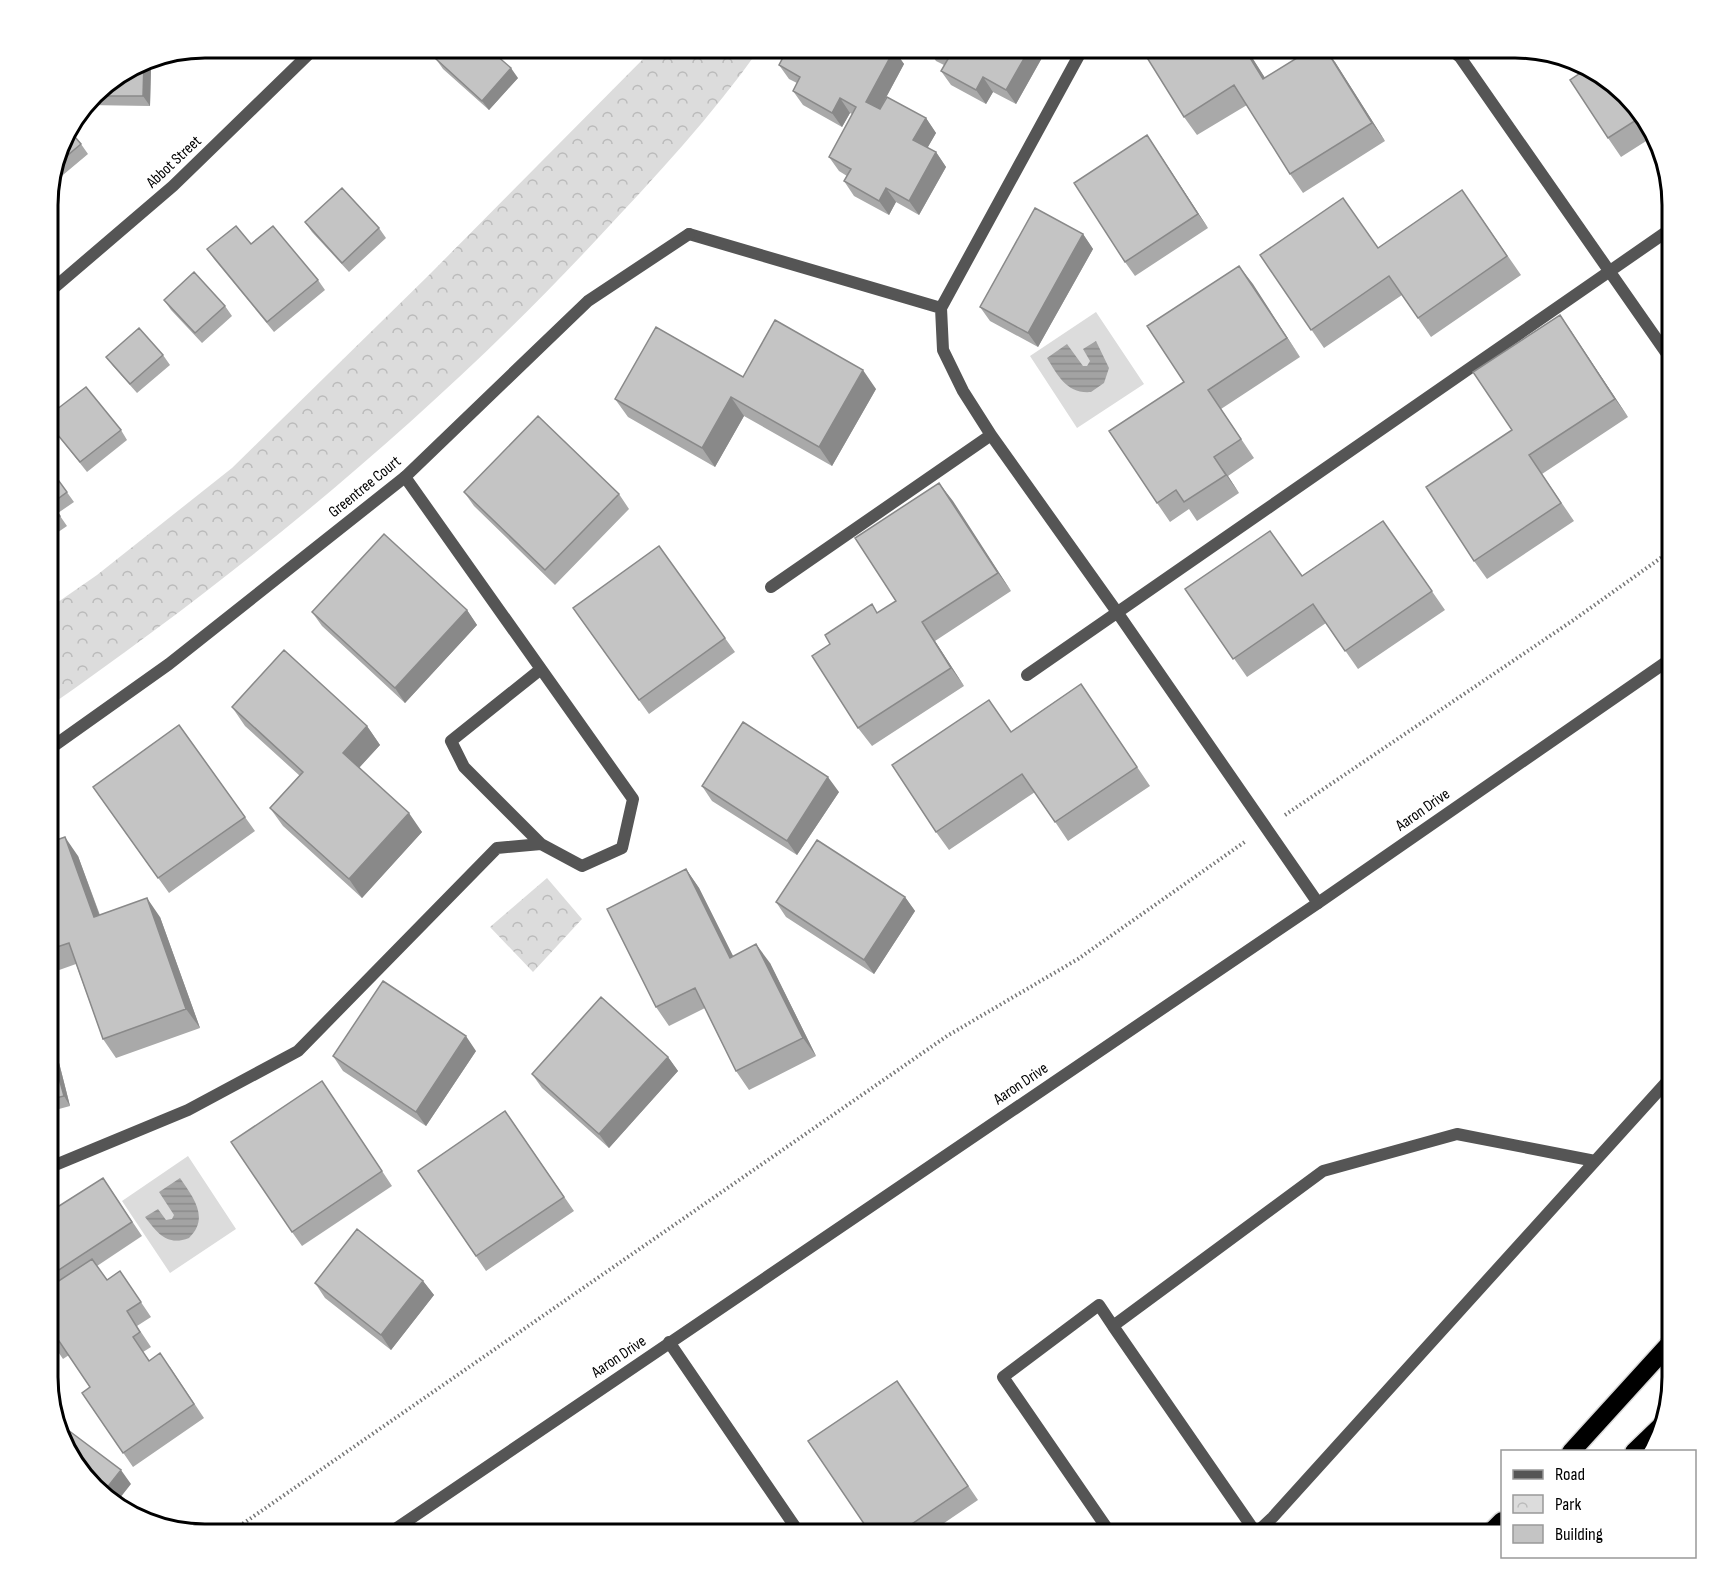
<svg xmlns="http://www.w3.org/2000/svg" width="1720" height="1582" font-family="'Sofia Sans Condensed',sans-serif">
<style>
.park{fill:url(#park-crowns)}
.pitch{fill:#dcdcdc}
.water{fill:url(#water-rules)}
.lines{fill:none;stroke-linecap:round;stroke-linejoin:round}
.motorway-casing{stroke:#dbdbdb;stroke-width:21}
.path{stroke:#777;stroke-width:4;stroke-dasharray:1.5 3;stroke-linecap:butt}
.service{stroke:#555;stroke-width:12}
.minor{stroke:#555;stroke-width:12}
.tertiary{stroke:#555;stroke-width:12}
.motorway{stroke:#000;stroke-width:18}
.wall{fill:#a9a9a9}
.shaded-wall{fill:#898989}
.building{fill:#c4c4c4;stroke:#898989;stroke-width:1.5}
.labels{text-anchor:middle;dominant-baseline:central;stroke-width:4.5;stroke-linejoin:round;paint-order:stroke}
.street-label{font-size:16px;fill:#000;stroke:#fff}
.rim{fill:none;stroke:#000;stroke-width:3}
</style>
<defs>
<pattern id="park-crowns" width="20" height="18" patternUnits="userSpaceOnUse" patternTransform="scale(1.5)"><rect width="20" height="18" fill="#dcdcdc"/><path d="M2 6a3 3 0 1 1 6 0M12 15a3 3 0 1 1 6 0" fill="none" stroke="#bbb"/></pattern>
<pattern id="water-rules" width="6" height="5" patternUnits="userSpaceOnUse" patternTransform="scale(1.5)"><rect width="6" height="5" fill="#a3a3a3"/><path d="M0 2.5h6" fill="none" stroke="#8b8b8b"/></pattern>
</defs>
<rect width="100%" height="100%" fill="#fff"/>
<path class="park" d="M654 48H760C712 116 655 177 598 238 434 414 246 569 48 707V609L97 575 232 468 430 274Z
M547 878 582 919 533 972 490 927Z"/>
<path class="pitch" d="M1096 312 1144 384 1077 428 1030 356Z
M188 1156 236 1229 170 1273 122 1201Z"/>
<path class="water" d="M1096 341 1109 368 1104 383 1091 392C1067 394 1058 376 1047 358L1067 344 1083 366H1087L1090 361 1083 349Z
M180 1178C193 1197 210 1218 189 1238 167 1246 158 1234 145 1217L158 1209 166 1220 172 1219 174 1215 159 1192Z"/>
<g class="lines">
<defs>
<path id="motorway" d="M1571 1452 1672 1341
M1634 1452 1662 1425
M1489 1534 1502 1521"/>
</defs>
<use href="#motorway" class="motorway-casing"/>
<path class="path" d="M1285 815 1575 619 1672 550
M228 1534 947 1036 1078 959 1246 841"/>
<path class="service" d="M1083 48 941 308 943 350 963 391 991 435 1117 612 1318 903
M1449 48 1460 57 1672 361
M689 234 941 308
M771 587 991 435
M541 669 451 741 464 767 541 844
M1027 675 1672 228
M48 1168 188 1110 298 1051 497 848 541 844 582 866 622 848 633 799 405 477
M669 1342 800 1534
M1256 1533 1113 1326 1323 1171 1457 1134 1595 1161
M1111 1534 1003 1377 1099 1305 1113 1326
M1255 1534 1273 1517 1672 1076"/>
<path class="minor" d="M48 293 173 186 315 48
M48 750 169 664 405 477 588 301 689 234"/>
<path class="tertiary" d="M388 1534 1318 903 1672 658"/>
<use href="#motorway" class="motorway"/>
</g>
<path class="wall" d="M927 48H1037L1043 56 1016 104 993 92 986 104 951 85 941 71 944 65 936 61Z
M1246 48 1265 78 1335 62 1385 141 1303 193 1290 174 1247 105 1197 135 1184 117Z
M894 50 904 64 880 109 926 118 936 133 927 148 936 152 946 167 919 215 896 202 889 215 854 196 844 181 847 176 839 171 829 157 852 114 850 113 842 127 803 105 793 91 797 83 789 79 779 65Z
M1541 53 1549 55 1544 57Z
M436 59 518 78 489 110 443 69Z
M146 60 151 67 150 106 87 105 101 87Z
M1626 94 1654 136 1621 157 1608 138Z
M64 136 81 144 88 154 51 185Z
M1157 150 1208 228 1135 276 1125 262Z
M1462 190 1521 275 1431 337 1402 295 1324 348 1260 255 1378 248Z
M305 222 379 228 386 238 349 272 312 232Z
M1083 234 1093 249 1038 347 990 321 980 307Z
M251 244 318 280 325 290 274 332 214 259 207 249Z
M1239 266 1300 357 1221 409 1254 458 1228 476 1239 493 1197 521 1189 509 1170 522 1157 503 1184 382Z
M164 300 225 306 232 316 202 343 171 310Z
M1560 315 1628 417 1542 474 1574 521 1487 579 1474 561 1512 430Z
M163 355 170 365 137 393 113 366 106 357Z
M743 377 876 389 832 466 744 416 715 467 628 417 615 399Z
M48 423 121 430 127 440 87 472Z
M48 466 74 502 58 513 67 526 48 539Z
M939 483 1011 591 935 641 964 686 872 746 858 728 896 601Z
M464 492 619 494 629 509 555 585 474 506Z
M1383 521 1445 610 1358 669 1326 623 1247 677 1185 589 1302 576Z
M659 546 735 652 649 714 573 608Z
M467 610 477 625 405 703 322 626 312 612Z
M1081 684 1150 786 1068 841 1035 792 949 850 936 832 1011 732Z
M232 707 367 726 380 745 359 768 422 832 362 898 283 826 270 808 300 776 245 726Z
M179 725 255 831 169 893 93 787Z
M702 786 839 792 797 855 712 801Z
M48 843 78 856 100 915 160 917 200 1028 116 1058 103 1039 76 964 48 974Z
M686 869 699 888 733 956 770 963 816 1056 749 1090 736 1071 705 1008 669 1026 656 1007Z
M905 897 915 911 874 974 786 917 776 902Z
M48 1036 54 1043 70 1106 48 1112Z
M476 1051 426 1126 343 1071 333 1056Z
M668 1057 678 1071 609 1148 542 1088 532 1074Z
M322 1081 392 1186 302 1246 292 1232Z
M505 1111 574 1211 486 1271 418 1171Z
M103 1178 142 1236 97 1266 107 1280 120 1271 151 1317 137 1326 151 1347 143 1352 150 1361 170 1367 204 1418 133 1467 82 1393 90 1387 69 1355 63 1359 48 1337 51 1312 48 1308V1213Z
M423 1281 434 1295 391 1350 325 1298 315 1283Z
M897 1381 978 1500 928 1534H871Z"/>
<path class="shaded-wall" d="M1030 48H1037L1043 56 1016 104 1006 90Z
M1244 48H1246L1277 97 1263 79Z
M1325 48 1335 62 1385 141 1372 123Z
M894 50 904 64 876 116 866 102Z
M146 60 151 67 150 106 143 96 144 61Z
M511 68 518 78 489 110 482 101Z
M983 77 993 92 986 104 976 90Z
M840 98 850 113 842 127 832 113Z
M926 118 936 133 924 154 913 140Z
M1147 135 1157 150 1208 228 1198 214Z
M936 152 946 167 919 215 909 201Z
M886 188 896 202 889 215 879 201Z
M1083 234 1093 249 1038 347 1028 333Z
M1239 266 1253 284 1300 357 1287 338Z
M1560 315 1573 334 1628 417 1615 399Z
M863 370 876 389 832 466 819 447Z
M731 397 744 416 715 467 702 448Z
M1214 457 1228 476 1239 493 1226 475Z
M939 483 953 501 1011 591 998 573Z
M467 610 477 625 405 703 395 688Z
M922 622 935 641 964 686 951 668Z
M367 726 380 745 356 771 343 753Z
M828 777 839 792 797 855 787 841Z
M409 813 422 832 362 898 349 879Z
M65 837 78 856 107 936 94 917Z
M686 869 699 888 743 976 730 958Z
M905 897 915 911 874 974 864 960Z
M147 898 160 917 200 1028 186 1009Z
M756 944 770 963 816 1056 803 1038Z
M48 1036 54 1043 70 1106 64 1096 48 1039Z
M466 1036 476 1051 426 1126 416 1112Z
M668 1057 678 1071 609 1148 599 1134Z
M423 1281 434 1295 391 1350 381 1335Z
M121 1470 131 1484 116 1503 102 1494Z"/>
<path class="building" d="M446 48H488L511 68 482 101 436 59Z
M788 48H891L894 50 866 102 880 109 887 97 926 118 913 140 936 152 909 201 886 188 879 201 844 181 851 169 829 157 856 107 840 98 832 113 793 91 800 77 779 65Z
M929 48H1030L1006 90 983 77 976 90 941 71 948 59Z
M1141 48H1244L1263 79 1313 48H1325L1372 123 1290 174 1234 85 1184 117Z
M144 61 143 96H95L101 87Z
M1588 68 1626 94 1641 117 1608 138 1570 80Z
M69 130 81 144 56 165 64 136Z
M1147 135 1198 214 1125 262 1074 183Z
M342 188 379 228 342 263 305 222Z
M1462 190 1507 256 1418 318 1389 276 1311 330 1260 255 1343 198 1378 248Z
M1035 208 1083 234 1028 333 980 307Z
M236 226 251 244 273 226 318 280 267 322 207 249Z
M1239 266 1287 338 1208 390 1241 439 1214 457 1226 475 1184 502 1176 490 1157 503 1109 431 1184 382 1147 326Z
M194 272 225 306 195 333 164 300Z
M1560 315 1615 399 1529 455 1561 503 1474 561 1426 487 1512 430 1473 372Z
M775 320 863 370 819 447 731 397 702 448 615 399 656 327 743 377Z
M139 328 163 355 130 384 106 357Z
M86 387 121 430 80 462 48 423V416Z
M538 416 619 494 545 570 464 492Z
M48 466 67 492 51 504 60 516 48 525Z
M939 483 998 573 922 622 951 668 858 728 812 656 830 644 825 635 872 604 877 613 896 601 855 538Z
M1383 521 1432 591 1345 651 1313 604 1233 659 1185 589 1270 531 1302 576Z
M384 534 467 610 395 688 312 612Z
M659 546 725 638 639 700 573 608Z
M284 650 367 726 343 753 409 813 349 879 270 808 303 772 232 707Z
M1081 684 1137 767 1055 822 1022 774 936 832 892 765 989 700 1011 732Z
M743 722 828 777 787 841 702 786Z
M179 725 245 817 158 878 93 787Z
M65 837 94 917 147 898 186 1009 103 1039 69 943 48 950V843Z
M817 840 905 897 864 960 776 902Z
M686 869 730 958 756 944 803 1038 736 1071 695 988 656 1007 607 909Z
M383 981 466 1036 416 1112 333 1056Z
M601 997 668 1057 599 1134 532 1074Z
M48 1039 64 1096 48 1100Z
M322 1081 382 1171 292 1232 231 1142Z
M505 1111 564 1197 476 1256 418 1171Z
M103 1178 132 1222 48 1277V1213Z
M357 1229 423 1281 381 1335 315 1283Z
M92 1259 107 1280 120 1271 141 1302 127 1311 140 1332 133 1337 149 1361 160 1353 194 1404 123 1453 82 1393 90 1387 59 1341 53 1344 48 1337V1314L51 1312 48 1308V1288Z
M897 1381 968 1486 897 1534H871L808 1441Z
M68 1430 121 1470 102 1494 94 1488 60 1437 62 1439Z
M941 1530 944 1534H936Z"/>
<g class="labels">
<g class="street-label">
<text transform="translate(174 162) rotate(-43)">Abbot Street</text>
<text transform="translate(365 487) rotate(-39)">Greentree Court</text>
<text transform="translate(1423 810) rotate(-35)">Aaron Drive</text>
<text transform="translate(1021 1084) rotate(-34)">Aaron Drive</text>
<text transform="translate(619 1357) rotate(-34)">Aaron Drive</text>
</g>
</g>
<path d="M0 0H1720V1582H0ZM205 58H1515A147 147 0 0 1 1662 205V1377A147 147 0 0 1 1515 1524H205A147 147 0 0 1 58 1377V205A147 147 0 0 1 205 58Z" fill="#fff" fill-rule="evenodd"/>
<path class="rim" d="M205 58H1515A147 147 0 0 1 1662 205V1377A147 147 0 0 1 1515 1524H205A147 147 0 0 1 58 1377V205A147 147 0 0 1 205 58Z"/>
<rect x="1501" y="1450" width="195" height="108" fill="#ffffff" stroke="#999999" stroke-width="1.5"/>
<rect x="1513" y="1470" width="30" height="9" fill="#555555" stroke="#999999" stroke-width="1.5"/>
<text x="1555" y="1480" font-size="18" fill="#000000">Road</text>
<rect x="1513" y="1495" width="30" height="18" fill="url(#park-crowns)" stroke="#999999" stroke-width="1.5"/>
<text x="1555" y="1510" font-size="18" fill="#000000">Park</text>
<rect x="1513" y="1525" width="30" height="18" fill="#c4c4c4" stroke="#999999" stroke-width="1.5"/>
<text x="1555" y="1540" font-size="18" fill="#000000">Building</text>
</svg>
